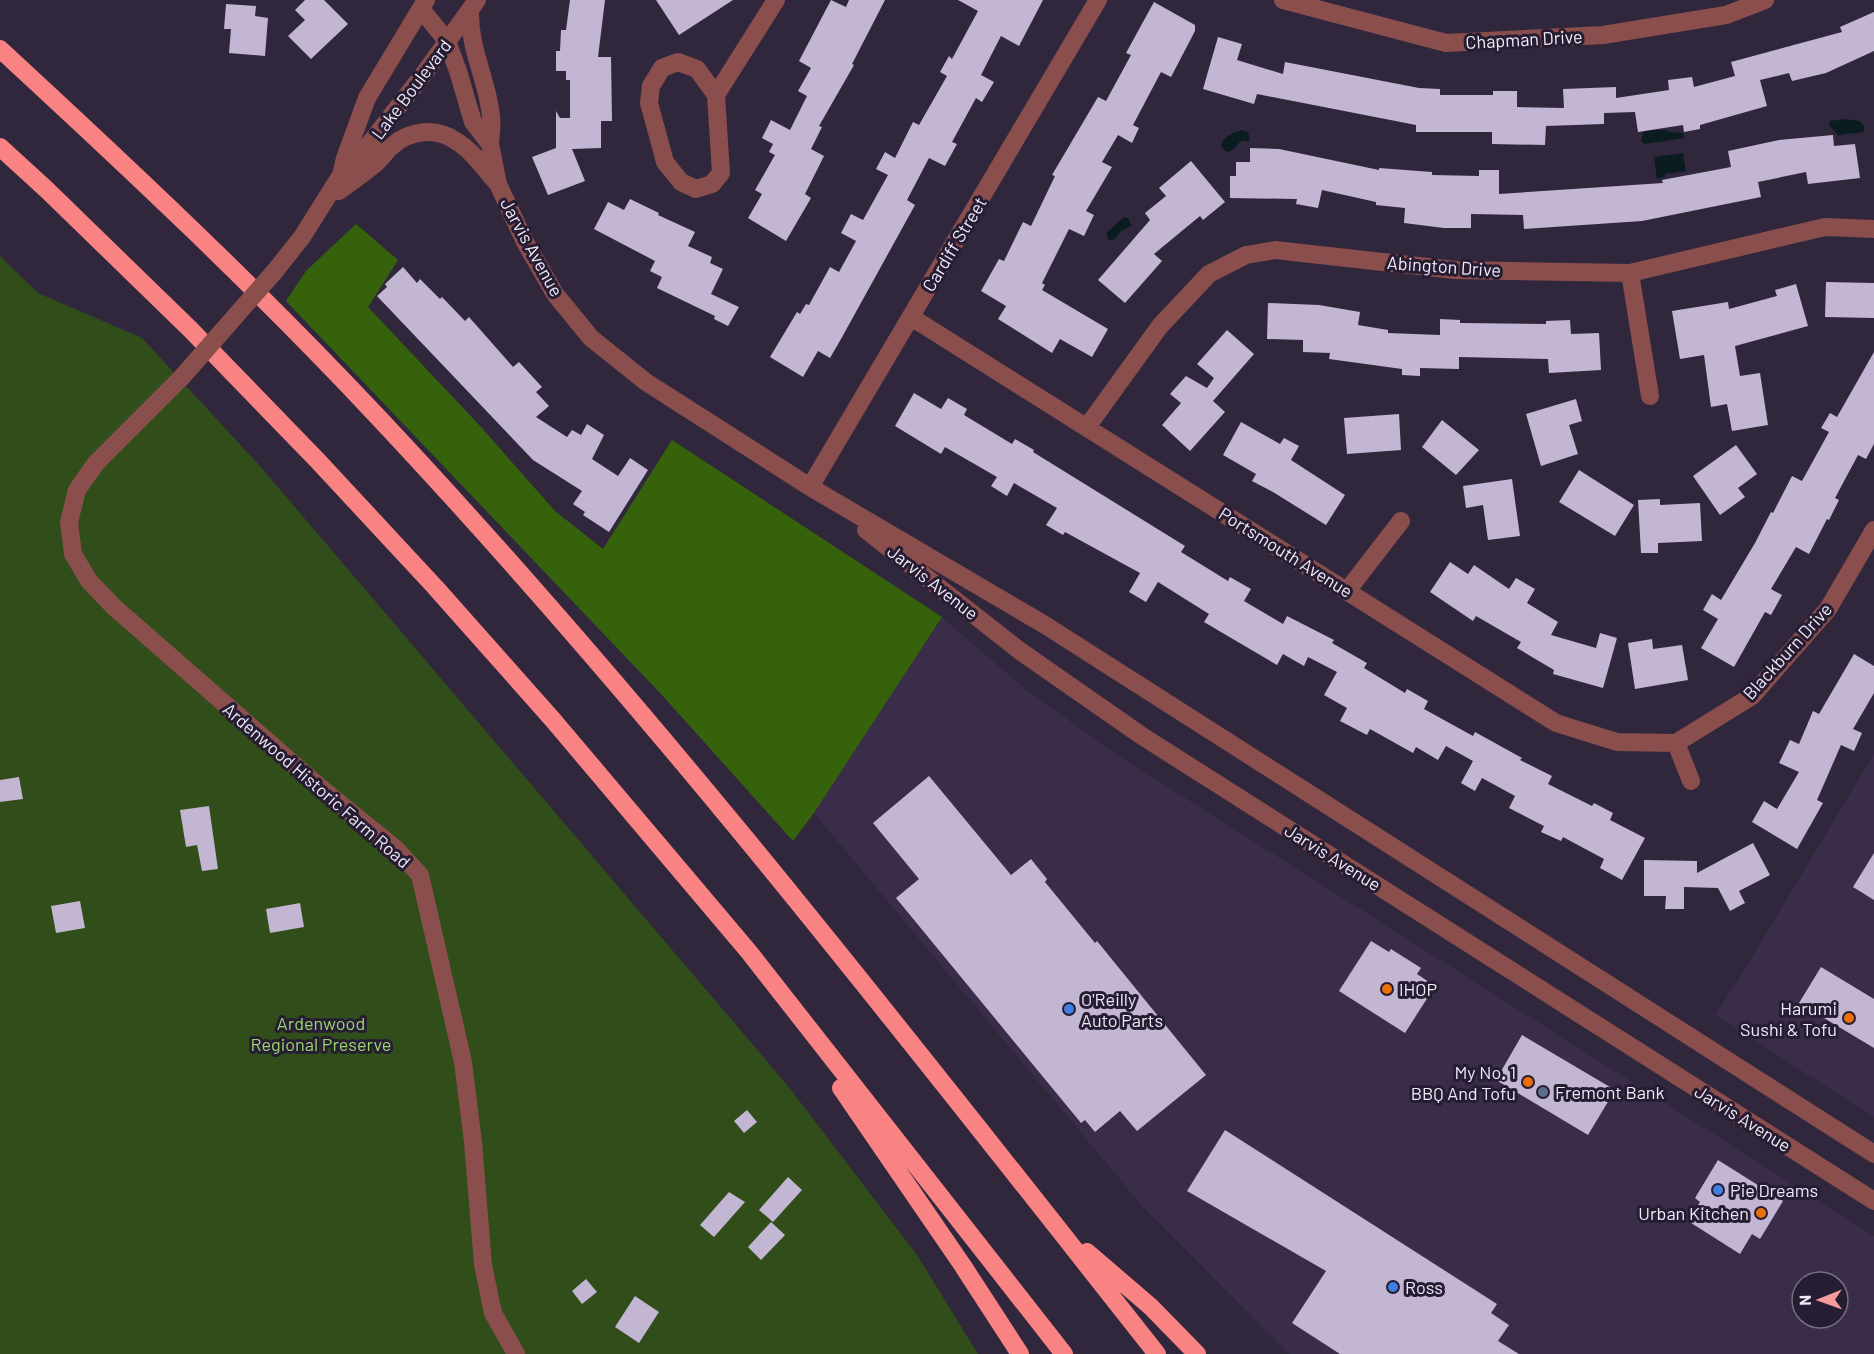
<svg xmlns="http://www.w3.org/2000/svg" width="1874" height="1354" font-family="Barlow,sans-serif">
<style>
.built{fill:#3a2d4a;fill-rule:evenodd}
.green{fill:#304d1a}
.forest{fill:#36620b}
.water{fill:#0b1c21}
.building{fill:#c2b6d3}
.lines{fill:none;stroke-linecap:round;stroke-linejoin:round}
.minor{stroke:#8a4e4d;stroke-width:18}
.highway{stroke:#f98382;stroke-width:18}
.minor-bridge{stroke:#8a4e4d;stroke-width:18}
.food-dot{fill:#e8710a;stroke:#271d33;stroke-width:2}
.shop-dot{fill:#3f7fe0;stroke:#271d33;stroke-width:2}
.service-dot{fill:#5c6f8a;stroke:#271d33;stroke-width:2}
.labels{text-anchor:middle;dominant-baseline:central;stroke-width:6;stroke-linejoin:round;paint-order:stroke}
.street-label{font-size:18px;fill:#efe9f8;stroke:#271d33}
.poi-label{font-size:18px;fill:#efe9f8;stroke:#271d33;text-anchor:start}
.park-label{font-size:18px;fill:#99d76e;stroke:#271d33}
</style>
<rect width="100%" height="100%" fill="#31273d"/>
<path class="built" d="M942 617 1026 690 1119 756 1874 1236V1354H1289L1144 1208 814 813ZM1802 1282H1838V1318H1802Z
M1874 754V1117L1715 1015 1737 982Z"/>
<path class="green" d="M0 256 38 293 142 338 260 466 788 1086 917 1255 978 1354H0Z"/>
<path class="forest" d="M356 224 398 260 368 307 481 427 555 511 603 549 672 440 942 617 814 813 793 841 661 694 286 301 306 271Z"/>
<path class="water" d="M1845 119 1860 121 1864 126V131C1856 135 1848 132 1839 136L1829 125 1830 121Z
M1242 130 1248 132 1250 140 1247 142 1243 140C1237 143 1236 149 1229 152L1224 150 1221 145C1225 135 1232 133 1242 130Z
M1652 130H1667L1670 132 1683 133 1684 138 1645 144 1641 141 1643 132Z
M1683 153 1686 171 1665 174V177L1657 179 1654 157Z
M1124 217 1128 218 1132 226 1121 231 1114 240H1109L1107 237V232Z"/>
<path class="building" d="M305 0H324L348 24 311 59 288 36 305 20 295 10Z
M570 0H605L598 57H611L612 121H601V148L572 149 585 181 548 195 532 157 556 148V111L560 118H570V80H566V71H556V51H560L561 30H566Z
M656 0H733L679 35Z
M831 0 846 7 849 0H885L852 64 854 65 819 126 822 127 811 149 824 156 805 194 811 198 786 241 748 218 762 194 755 190 775 155 769 152 773 144 762 138 771 120 790 130 807 96 798 91 811 68 799 61Z
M958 0H1043L1019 46 1001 36 981 75 994 82 982 102 976 98 952 142 957 144 945 166 929 158 907 200 915 205 841 339 830 358 818 351 803 377 770 357 797 312 800 314 806 304 809 305 830 267 839 272 856 241 841 233 851 214 863 220 888 175 876 169 885 152 895 158 913 122 919 125 947 76 940 72 949 56 952 59 978 11Z
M1154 2 1195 25V31L1171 77 1161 72 1133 125 1139 128 1132 143 1118 135 1102 162 1112 167 1086 211 1094 215 1084 236 1069 229 1042 283 1045 285 1042 290 1108 329 1092 357 1060 339 1052 353 998 319 1006 306 981 291 999 259 1004 261 1023 222 1031 226 1055 176 1052 175 1098 97 1106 101 1131 55 1126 53Z
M226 4 256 6 255 16 268 18 265 56 229 53 231 29H224Z
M1874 12V51L1826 73 1792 81 1789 73 1760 80 1767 106 1700 125V129L1684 132 1683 125 1638 132 1635 112 1604 113V124L1546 126 1545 145 1492 144V132H1416V125L1257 94 1254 104 1203 89 1218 37 1242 44 1237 60 1283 74 1285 62 1419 88 1440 89V95H1493V91H1517V107L1564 108 1563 89 1616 87V98L1669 90 1668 80 1692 77 1694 87 1735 76 1731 62 1842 32 1840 27Z
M1833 135 1834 146 1855 144 1860 178 1808 184 1806 172 1758 182 1761 197 1642 221 1524 229 1523 215 1471 214V228H1444L1404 223 1405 208 1376 205V202L1322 190 1318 208 1296 204 1297 199 1230 198V176H1236V162H1250V148L1279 149 1379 170V168L1432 172V175L1479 176V170H1499V194L1663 183 1662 180 1731 167 1728 151 1779 140Z
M1191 161 1225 202 1203 220 1200 216 1154 254 1162 261 1125 303 1098 280 1150 220 1145 213 1166 196 1159 188Z
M630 199 659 213 658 215 695 232 688 246 712 257 710 263 723 269 711 294 739 307 728 326 714 319 715 316 657 288 662 277 650 271 655 261 594 229 608 202 624 210Z
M403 267 417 283 420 279 440 299 442 297 465 321 469 317 513 367 519 362 542 387 536 392 549 406 536 417 567 437 572 430 581 435 587 424 604 435 592 459 618 476 630 458 648 470 609 532 583 515 585 512 573 504 582 491 533 460 377 296 387 287 385 284Z
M1826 282 1874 283V318L1825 317Z
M1796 284 1808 326 1735 346 1740 376 1760 373 1768 425 1732 431 1727 404 1711 407 1704 355 1680 359 1672 311 1728 302 1729 309 1777 296 1775 290Z
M1268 303 1319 305 1360 312 1358 325 1388 330V333L1440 335V319L1460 320V323L1546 324V321L1570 320 1571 334 1599 333 1601 370 1549 373 1548 359 1459 357V369L1420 368V376L1402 375V369L1329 359 1330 353 1303 352V340L1267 339Z
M1227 330 1254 354 1213 401 1225 412 1190 451 1162 425 1181 403 1170 394 1186 376 1207 388 1214 378 1197 364Z
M1874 352V444L1866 459 1858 455 1835 498 1839 500 1829 520 1827 519 1809 554 1796 547 1771 589 1782 595 1771 615 1765 612 1734 667 1701 648 1718 619 1703 610 1712 594 1721 600 1755 543 1771 512 1773 513 1792 476 1802 481 1829 432 1821 428 1830 413 1837 417Z
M914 393 941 409 948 398 967 409 964 415 1012 444 1015 439 1034 450 1033 452 1185 546 1181 552 1228 581 1230 577 1251 589 1244 601 1283 624 1287 616 1334 640 1332 643 1367 663 1364 668 1405 693 1407 689 1428 701 1424 709 1473 736 1475 732 1522 758 1520 760 1552 776 1548 784 1592 806 1594 803 1613 813 1610 820 1645 838 1622 880 1600 868 1604 859 1563 837 1561 841 1541 832 1544 826 1509 808 1515 796 1482 778 1475 791 1461 783 1473 761 1446 746 1438 760 1416 747 1413 753 1370 729 1367 735 1340 721 1347 708 1324 695 1337 672 1308 657 1304 666 1283 654 1277 665 1204 622 1209 614 1158 582 1146 602 1129 592 1140 573 1065 532 1063 535 1046 525 1057 508 1014 483 1007 496 991 486 997 477 945 447 941 454 895 426Z
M1576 399 1582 421 1569 425 1578 454 1541 466 1526 414Z
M1399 414 1401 450 1347 454 1344 418Z
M1442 420 1479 450 1456 475 1422 447Z
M1241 422 1280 444 1284 438 1299 446 1291 460 1345 495 1326 525 1273 492 1252 481 1256 474 1223 455Z
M1736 445 1757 474 1738 488 1745 497 1720 515 1693 476Z
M1579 470 1634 505 1615 536 1559 502Z
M1512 479 1520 536 1488 540 1483 505 1466 508 1463 486Z
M1660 499V505L1700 503 1702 541 1658 543V553H1641L1638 500Z
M1450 562 1468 574 1474 565 1509 589 1516 578 1535 589 1527 603 1558 622 1551 635 1596 648 1600 633 1617 638 1603 688 1553 674 1554 670 1517 648 1521 642 1476 616 1473 621 1430 592Z
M1652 639 1653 649 1682 645 1688 680 1635 689 1628 643Z
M1854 654 1874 666V693L1853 729 1862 733 1854 751 1841 745 1817 800 1823 803 1797 849 1752 822 1764 801 1777 809 1799 772 1779 763 1790 740 1799 744 1813 711 1819 714Z
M929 776 1011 875 1031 859 1047 879 1045 882 1095 943 1097 941 1206 1075 1137 1131 1120 1111 1095 1132 1085 1120 1081 1123 896 898 919 879 873 823Z
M19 777 23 799 0 802V780Z
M209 806 218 869 202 871 197 845 186 847 180 810Z
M1753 843 1770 875 1739 891 1745 903 1730 911 1718 888 1684 887V909H1665L1666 896H1644V860L1697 861V873Z
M1874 853V900L1853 887Z
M80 901 85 928 56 933 51 906Z
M300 903 304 927 270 933 266 909Z
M1371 941 1389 952 1391 949 1421 968 1417 974 1435 986 1405 1033 1339 991Z
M1821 967 1874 999V1048L1799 1003Z
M1522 1035 1615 1090 1588 1135 1496 1080Z
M747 1110 757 1122 744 1133 734 1121Z
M1225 1130 1497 1304 1491 1313 1509 1325 1498 1341 1519 1354H1340L1292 1323 1326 1271 1187 1191Z
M1718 1160 1783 1201 1760 1239 1752 1234 1740 1254 1688 1221 1700 1202 1695 1198Z
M788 1177 802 1190 773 1222 759 1210Z
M729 1192 745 1202 714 1237 700 1225Z
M771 1222 785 1235 761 1260 748 1247Z
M586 1279 597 1292 582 1304 572 1291Z
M635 1296 659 1312 639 1343 615 1327Z"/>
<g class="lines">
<path class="minor" d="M1283 0 1446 43 1603 35 1726 15 1765 0
M421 9 447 41 458 71 473 122 490 144 498 184 525 242 555 294 591 338 646 382 810 487 1045 625 1874 1154
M470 10C469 50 487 78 491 116 492 125 491 135 490 144
M716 95 697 69 678 62 662 68 651 86 649 103 665 162 681 182 696 189 712 184 721 173 716 95 776 0
M341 175 345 158 367 98 426 0
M339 191C351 182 364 173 376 163 382 158 386 151 392 146 410 130 436 127 456 141 473 151 485 170 498 184
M275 271 302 237 341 175 357 160 426 71 477 0
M1630 273 1650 396
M911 317 1556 723 1617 742 1676 743
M182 377 96 463 77 490 69 522 73 554 89 581 114 607 322 789 396 849 420 875 463 1062 473 1142 483 1265 493 1313 516 1354
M1087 427 1160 326 1209 274 1246 255 1275 250 1455 270 1630 273 1825 227 1874 229
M810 487 1098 0
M866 530 1020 651 1142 736 1874 1201
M1347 591 1401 521
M1676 743 1752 696 1828 609 1874 530
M1676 743 1691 781"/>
<path class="highway" d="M0 49C129 168 257 288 377 416 656 713 905 1035 1157 1354
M0 147 47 190 191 330 318 461 435 587 553 720 749 952 1064 1354
M841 1088 963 1266 1020 1354
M1087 1252 1151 1307 1197 1354"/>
<path class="minor-bridge" d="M182 377 275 271"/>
</g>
<g class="food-dot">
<circle cx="1387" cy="989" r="6"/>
<circle cx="1849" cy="1018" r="6"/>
<circle cx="1528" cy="1082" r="6"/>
<circle cx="1761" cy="1213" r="6"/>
</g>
<g class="shop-dot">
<circle cx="1069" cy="1009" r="6"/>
<circle cx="1718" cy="1190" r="6"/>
<circle cx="1393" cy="1287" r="6"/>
</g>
<circle class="service-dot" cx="1543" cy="1092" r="6"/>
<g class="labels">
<g class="street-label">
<text transform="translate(1524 39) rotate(-3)">Chapman Drive</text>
<text transform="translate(411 89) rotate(-53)">Lake Boulevard</text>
<text transform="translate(954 244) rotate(-59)">Cardiff Street</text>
<text transform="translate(532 247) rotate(61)">Jarvis Avenue</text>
<text transform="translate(1444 266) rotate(4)">Abington Drive</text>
<text transform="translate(1286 552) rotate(32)">Portsmouth Avenue</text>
<text transform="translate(933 582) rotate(38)">Jarvis Avenue</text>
<text transform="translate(1787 651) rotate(-48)">Blackburn Drive</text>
<text transform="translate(317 785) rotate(41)">Ardenwood Historic Farm Road</text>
<text transform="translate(1333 857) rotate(32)">Jarvis Avenue</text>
<text transform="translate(1743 1118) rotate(32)">Jarvis Avenue</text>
</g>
<g class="poi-label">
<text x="1399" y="989">IHOP</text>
<text x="1081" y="999">O'Reilly<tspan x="1081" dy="21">Auto Parts</tspan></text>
<text x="1837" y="1008" text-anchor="end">Harumi<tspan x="1837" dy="21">Sushi &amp; Tofu</tspan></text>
<text x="1516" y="1072" text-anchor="end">My No. 1<tspan x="1516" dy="21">BBQ And Tofu</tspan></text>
<text x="1555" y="1092">Fremont Bank</text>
<text x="1730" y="1190">Pie Dreams</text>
<text x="1749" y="1213" text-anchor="end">Urban Kitchen</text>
<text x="1405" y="1287">Ross</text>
</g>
<g class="park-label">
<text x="321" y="1023">Ardenwood<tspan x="321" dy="21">Regional Preserve</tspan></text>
</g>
</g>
<g transform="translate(1820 1300) rotate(269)"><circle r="28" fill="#271d33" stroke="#776f82" stroke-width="1.5"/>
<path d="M0-4.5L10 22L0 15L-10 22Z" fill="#f59b9e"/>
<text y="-9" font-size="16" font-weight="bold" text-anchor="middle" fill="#efe9f8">N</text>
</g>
</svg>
